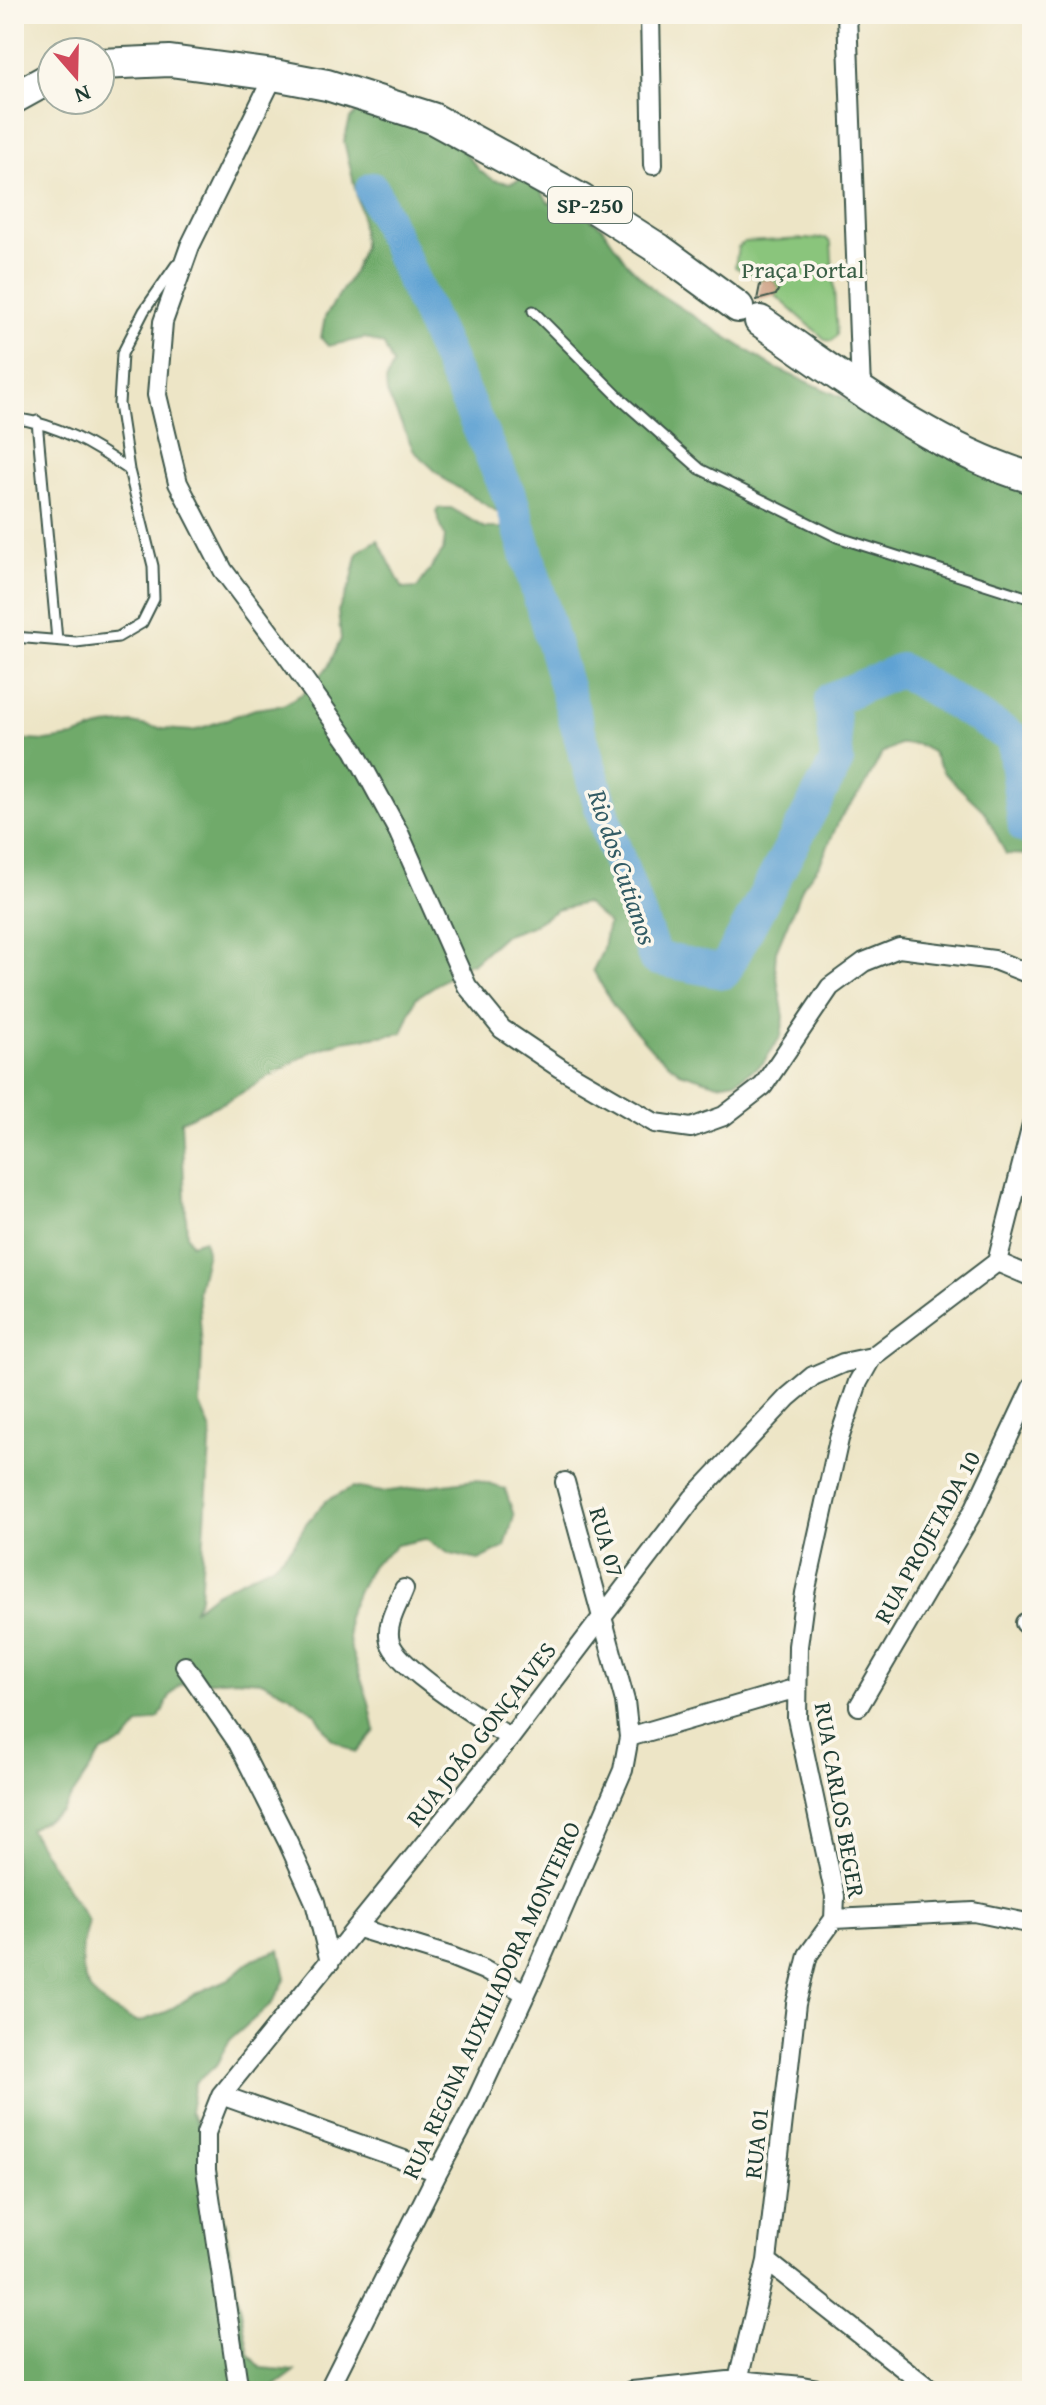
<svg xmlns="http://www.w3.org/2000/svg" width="1046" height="2405" font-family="'Gentium Book Plus',serif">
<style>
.green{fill:#8ac57b;stroke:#548158;stroke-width:2}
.forest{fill:#6faa6b;stroke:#477450;stroke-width:2}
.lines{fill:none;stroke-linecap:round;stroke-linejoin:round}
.river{stroke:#5ea2d3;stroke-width:34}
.building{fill:#cda084}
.service-casing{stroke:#3e564a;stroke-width:13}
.minor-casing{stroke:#3e564a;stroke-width:22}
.primary-casing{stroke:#3e564a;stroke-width:34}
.service{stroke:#fff;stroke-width:9}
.minor{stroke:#fff;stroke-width:18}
.primary{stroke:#fff;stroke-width:30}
.labels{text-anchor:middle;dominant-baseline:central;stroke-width:7;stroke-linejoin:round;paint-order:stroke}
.shield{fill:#fbf7ec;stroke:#61756b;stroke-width:2}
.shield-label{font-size:22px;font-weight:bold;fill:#1f3d34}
.park-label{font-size:24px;fill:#3a5f46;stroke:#fbf7ec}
.street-label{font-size:24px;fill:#1f3d34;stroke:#fbf7ec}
.water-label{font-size:26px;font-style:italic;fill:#325b64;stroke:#fbf7ec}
</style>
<rect width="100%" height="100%" fill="#fbf7ec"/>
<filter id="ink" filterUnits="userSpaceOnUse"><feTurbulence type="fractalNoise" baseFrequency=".0125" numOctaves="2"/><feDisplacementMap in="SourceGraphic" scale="16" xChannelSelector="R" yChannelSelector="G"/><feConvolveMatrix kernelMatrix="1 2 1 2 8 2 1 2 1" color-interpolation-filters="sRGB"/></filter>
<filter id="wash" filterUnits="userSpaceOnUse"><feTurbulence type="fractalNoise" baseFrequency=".006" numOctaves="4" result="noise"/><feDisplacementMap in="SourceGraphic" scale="32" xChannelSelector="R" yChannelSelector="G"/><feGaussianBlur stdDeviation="1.8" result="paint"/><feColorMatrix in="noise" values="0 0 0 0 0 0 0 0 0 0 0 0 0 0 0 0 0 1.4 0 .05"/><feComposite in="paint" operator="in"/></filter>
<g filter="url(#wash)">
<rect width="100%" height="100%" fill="#ede5c6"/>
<path class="green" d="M826 238 831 243 837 335 832 341 826 340 775 295 778 287 771 279 760 280 735 267 738 247 744 242Z"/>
<path class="forest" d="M366 102 453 138 480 171 494 180 510 183 527 177 534 178 548 202 583 214 602 227 627 263 656 292 775 368 1032 480V855L1006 854 985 812 944 773 932 752 917 744H899L882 753 865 786 840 818 821 862 803 886 776 951 775 966 784 1017 781 1036 763 1063 736 1081 718 1084 680 1072 654 1052 614 1007 593 970 602 952 608 923 585 903 557 910 531 926 503 936 472 964 469 963 416 998 402 1033 343 1041 311 1052 231 1099 181 1121 187 1235 191 1244 204 1240 207 1251 198 1291 202 1349 200 1405 211 1431 200 1598 193 1610 215 1593 272 1565 292 1547 307 1522 327 1500 353 1487 382 1492 475 1480 505 1489 514 1516 505 1547 479 1560 450 1554 425 1539 397 1545 372 1565 358 1590 347 1617 350 1647 369 1702 375 1731 356 1753 331 1738 315 1713 289 1695 261 1681 234 1679 180 1684 170 1696 159 1718 139 1725 124 1743 102 1752 61 1812 29 1829 88 1921C73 1977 84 2001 139 2022L166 2012 195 1994 229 1979 253 1959 280 1950 286 1978 272 2003 230 2040 216 2065 195 2083 190 2112 205 2136V2173L224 2223 249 2354 261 2368 295 2371 268 2391H14V739L46 741 73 737 105 726 132 723 163 729 193 731 255 709 283 705 307 691 328 667 341 639 338 611 351 583 358 552 378 540 403 589 417 588 443 551 445 537 436 512 439 508H451L485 528H506V517L445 480 414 451 387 393 386 381 393 365 384 345 365 338 328 346 321 338 325 317 353 273 363 246 361 214 344 141 350 119Z"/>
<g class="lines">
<path class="river" d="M372 189 511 499 609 834 655 958 724 972 837 761 831 699 901 670 1013 738 1025 827 1032 826"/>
</g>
<g id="blocks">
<path class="building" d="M771 279 779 288 776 295 757 300 761 280Z"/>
</g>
</g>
<g filter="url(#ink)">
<use href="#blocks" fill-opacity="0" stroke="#3e564a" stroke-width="2"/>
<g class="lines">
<defs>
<path id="service" d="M533 311 624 402 700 469 837 537 1032 599
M14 418C59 425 92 444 129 470
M37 421 57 640
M14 637 76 642 118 637 142 623 154 599 153 566 129 470 119 404 122 354 144 311 176 265"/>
<path id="minor" d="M650 14 653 165
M847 14 861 390
M274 75 190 246 163 322 157 395 178 483 223 570 286 654 354 750 399 833 467 986 502 1029 560 1068 655 1123 691 1128 724 1116 763 1086 830 987 864 962 899 948 994 960 1032 975
M997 1262 1032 1125
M997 1262 1032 1277
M872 1357 858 1382 839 1439 805 1593 798 1646 797 1718 835 1896 834 1919 974 1912 1032 1924
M404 1589C398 1605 385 1624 390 1642 398 1669 484 1720 510 1738
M1025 1623H1032
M185 1666 238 1743 288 1842 315 1902 330 1962
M859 1706 974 1510 1032 1387
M629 1737 797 1688
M358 1928 452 1957 484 1970 525 1993
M221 2095 438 2172
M767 2261 932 2391
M738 2380 767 2261 796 2004 808 1955 834 1919
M239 2391 206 2170V2133L221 2095 510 1738 693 1498 788 1397 813 1376 843 1363 872 1357 997 1262
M328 2391 438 2172 474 2105 533 1978 623 1770 629 1737 625 1701 565 1482
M632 2391 738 2380 802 2386 829 2391"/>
<path id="primary" d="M100 64 170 61 274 75 327 85 432 118 582 200 659 249 738 307
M14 98 52 77
M760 321C845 379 931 448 1032 478"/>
</defs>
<use href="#service" class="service-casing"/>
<use href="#minor" class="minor-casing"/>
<use href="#primary" class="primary-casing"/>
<use href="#service" class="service"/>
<use href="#minor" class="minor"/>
<use href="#primary" class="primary"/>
</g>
</g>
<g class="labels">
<rect class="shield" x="548" y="187" width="84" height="36" rx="6"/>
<g class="shield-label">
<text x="590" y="205">SP-250</text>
</g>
<g class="park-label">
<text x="803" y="269">Praça Portal</text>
</g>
<g class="street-label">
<text transform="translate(927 1537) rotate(-61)">RUA PROJETADA 10</text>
<text transform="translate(607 1542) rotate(74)">RUA 07</text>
<text transform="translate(481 1734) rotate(-52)">RUA JOÃO GONÇALVES</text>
<text transform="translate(840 1800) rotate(80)">RUA CARLOS BEGER</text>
<text transform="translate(491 2000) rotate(-65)">RUA REGINA AUXILIADORA MONTEIRO</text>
<text transform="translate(756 2143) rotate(-84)">RUA 01</text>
</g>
<g class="water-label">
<text transform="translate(623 867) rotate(71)">Rio dos Cutianos</text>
</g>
</g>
<rect width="1046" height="2405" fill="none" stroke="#fbf7ec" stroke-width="48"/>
<g transform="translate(76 76) rotate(160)"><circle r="38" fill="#fbf7ec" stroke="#a3ada2" stroke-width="2"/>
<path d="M0-6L14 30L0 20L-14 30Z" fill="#d1495b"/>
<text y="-12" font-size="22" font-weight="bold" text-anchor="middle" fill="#1f3d34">N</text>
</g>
</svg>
